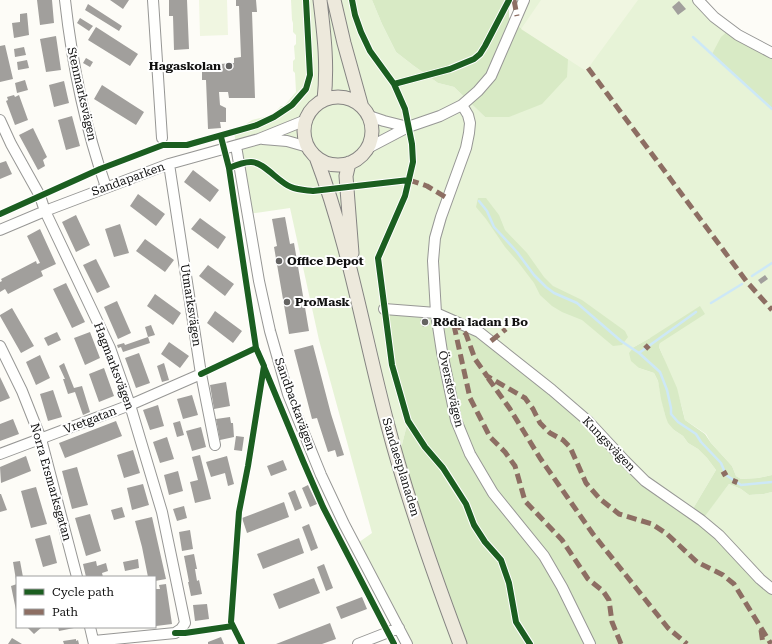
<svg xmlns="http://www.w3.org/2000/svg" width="772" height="644" font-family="'Roboto Serif',serif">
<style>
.green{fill:#e7f3d7}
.forest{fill:#d8eac5}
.pitch{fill:#f0f6e1}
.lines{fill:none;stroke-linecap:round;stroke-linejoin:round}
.stream{stroke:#cde8f7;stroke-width:2.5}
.building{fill:#a19f9c}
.minor-casing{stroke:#979795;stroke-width:12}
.major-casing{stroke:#858482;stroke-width:15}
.minor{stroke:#fffffe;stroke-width:10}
.major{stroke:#ede9dc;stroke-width:13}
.quiet{stroke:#8d6e63;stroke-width:5;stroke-dasharray:10 5;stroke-linecap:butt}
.cycleway-casing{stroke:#fff;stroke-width:8}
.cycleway{stroke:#1b5e20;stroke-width:6}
.poi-dot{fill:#646362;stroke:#fff;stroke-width:1.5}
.labels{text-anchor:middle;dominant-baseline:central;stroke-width:4;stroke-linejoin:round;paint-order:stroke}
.poi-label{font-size:12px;font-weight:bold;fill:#111;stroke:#fff;text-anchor:start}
.street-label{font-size:12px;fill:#111;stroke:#fff}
</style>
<rect width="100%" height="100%" fill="#fdfcf7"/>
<path class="green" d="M291 0H372L382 24 396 52 414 66 438 83 454 87 485 117H509L513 23 524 0H698L730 29 712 54 772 109V475L758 478 741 479 736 476 732 466 711 443 706 434 685 420C681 400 674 383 666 365 664 359 662 353 659 347L660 343 650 338 634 347 639 368 654 373 658 381 665 415 674 430 683 436 688 443 698 449 707 458 716 470 691 512 392 365 408 421 398 460 460 644H407L355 545 372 533 319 340 290 208 248 214 234 132 252 120 272 115 281 106H284L296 92 295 73 293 71V61L295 59 294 46 296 44V35L293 32V23L292 20Z
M729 484 741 489 749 495 764 494 772 492V589L701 520Z"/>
<path class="forest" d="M372 0H509V17L513 23 568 59 567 77 542 104 509 117H485L454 87 438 83 414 66 396 52 382 24Z
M730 29 772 53V109L712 54 721 37Z
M478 198H486L499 215 505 230 527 253 544 277 553 286 582 300 625 331 628 337 622 345 613 346 582 320 562 312 552 306 540 295 534 283 518 262 505 247 486 219 476 207Z
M700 306 705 314 660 343 659 347 677 388 685 420 705 434 711 443 732 466 736 476 741 479 758 478 772 475V492L764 494 749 495 741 489 729 484 702 520 772 589V644H460L398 460 408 421 392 365 384 309 436 313 479 332 552 390 625 461 691 512 716 470 707 458 698 449 688 443 683 436 674 430 668 423 665 415 661 399 658 381 654 373 639 368 631 361 629 353 634 347 650 338Z"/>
<path class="pitch" d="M199 0H227L228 35 200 36Z
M541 0H638L586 71 521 29Z"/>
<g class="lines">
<path class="stream" d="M693 37 772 109
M479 201 487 211 494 227 517 252 534 275 546 287 554 293 577 303 621 341 639 353 660 372 667 390 671 408V414L678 422 696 434 701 442 721 463 726 475 741 485 772 482
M752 276 772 263
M711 303 742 284
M639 353 696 312"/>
</g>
<path class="building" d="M37 0H52L54 23 40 25Z
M110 0H129L123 9Z
M169 0H187L189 49 174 50 173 16H169Z
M236 0H256L257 12H252L255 98H229L228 92H219L220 105 226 108V122H220L221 128 208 129 206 80H202V70H206V65L234 63V58L241 57 239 6H236Z
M679 1 686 9 678 15 672 7Z
M88 4 122 26 119 31 85 10Z
M27 13 29 35 14 38 12 23 20 22V14Z
M80 18 93 26 89 31 77 23Z
M96 27 138 54 130 66 88 40Z
M56 36 61 70 46 72 40 39Z
M5 45 13 79 0 82V46Z
M24 47 26 55 15 57 14 49Z
M86 58 93 62 90 67 83 63Z
M27 60 29 68 18 70 17 62Z
M25 80 28 90 17 93 15 83Z
M64 81 69 103 54 107 49 85Z
M102 85 144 112 136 125 94 99Z
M14 95 15 97 19 95 28 120 15 125 6 101 8 100 7 97Z
M72 116 80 146 66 150 58 120Z
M33 128 47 157 43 160 45 166 38 170 19 135Z
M6 161 12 174 0 179V163Z
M193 170 219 190 210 202 184 182Z
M138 194 165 214 156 226 130 206Z
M76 215 90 245 76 252 62 222Z
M285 217 290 244 294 243 309 331 289 334 274 247 277 246 272 219Z
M200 218 226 237 218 249 191 229Z
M120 224 129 253 114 257 105 229Z
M40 229 56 264 41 271 43 276 8 294 5 289 0 292V282L2 281 1 279 36 261 37 264 40 263 27 236Z
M145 239 174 260 165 272 136 251Z
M96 259 110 287 97 293 83 265Z
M208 265 234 284 225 296 199 276Z
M765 275 768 279 761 284 758 280Z
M66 283 85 322 72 328 53 289Z
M155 294 181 313 173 325 147 306Z
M117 301 131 333 118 339 104 307Z
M12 308 34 346 21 353 0 316V315Z
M215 311 242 331 233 343 207 323Z
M427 317 430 324 423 327 420 320Z
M151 325 155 335 148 337 150 343 123 352 121 347 118 348 117 345 124 343 125 345 148 337 145 327Z
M57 332 61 340 48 346 44 338Z
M90 332 100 358 85 365 74 338Z
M169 342 189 356 180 368 161 354Z
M313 345 331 414 344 455 337 457 335 450 328 452 317 418 312 419 294 350Z
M139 353 150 383 136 388 125 358Z
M40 355 50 378 36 385 26 362Z
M64 363 74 388 82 386 90 412 83 415 75 392 68 394 63 379H65L59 366Z
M164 363 169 380 162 382 157 366Z
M104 368 114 396 99 402 89 374Z
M0 377 10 398 0 402Z
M226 382 230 406 214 409 210 385Z
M53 390 62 417 48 421 40 394Z
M192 395 198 415 183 419 177 399Z
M158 405 164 426 150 430 143 410Z
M230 417 231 423H233L234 437 220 440 216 419Z
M13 419 19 434 0 441V424Z
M116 421 122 436 65 458 59 443Z
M180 421 184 435 177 437 173 423Z
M201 427 206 447 192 451 186 431Z
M236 436 244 437 242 451 234 450Z
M167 437 174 459 160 463 153 442Z
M133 450 140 473 124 478 117 455Z
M200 455 211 499 195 503 190 482 198 480 192 457Z
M26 456 31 471 1 483 0 467Z
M227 456 234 484 228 486 225 473 211 477 206 462Z
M283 460 287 470 271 476 267 466Z
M77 467 88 505 72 509 62 471Z
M178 471 183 491 169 495 164 475Z
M143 484 149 505 132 510 127 488Z
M308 485 317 504 310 507 302 488Z
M36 487 47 524 31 528 21 491Z
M295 490 302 508 295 511 288 493Z
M0 494H1L7 510 0 512Z
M284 502 289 517 247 533 242 518Z
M184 506 187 518 177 521 173 509Z
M122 507 125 517 114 520 111 510Z
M90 514 101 551 86 556 75 518Z
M152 517 166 579 155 581V577H148L142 547 135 521Z
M309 524 318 548 311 551 302 527Z
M190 530 193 549 182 551 179 532Z
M50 535 57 563 43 567 35 539Z
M299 538 304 553 263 569 257 554Z
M194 554 197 569H195L197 581 199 580 202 594 191 596 188 582H189L184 556Z
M138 559 139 568 125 571 123 562Z
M20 561 23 577H17L16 580 13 562Z
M96 561 97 566 106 563 108 571 102 573 103 577H86L83 564Z
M324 564 333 588 326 591 317 567Z
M314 578 320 593 279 609 273 594Z
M17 584V610H16L11 586Z
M166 584 172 624 156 626 155 589H160L159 585Z
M362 597 367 609 341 619 336 607Z
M207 604 209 619 195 621 193 605Z
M330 623 336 639 322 644H276Z
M27 627H42L34 634Z
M58 627H74V628L59 631Z
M221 637 224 644H208V642Z
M12 638 22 644H8Z
M76 639V641L78 640 79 644H64L63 641Z"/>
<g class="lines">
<defs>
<path id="minor" d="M65 0C72 63 85 127 106 187
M153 0 162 138
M698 0 714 17 738 35 772 53
M462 105 468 115 470 123 469 133 466 148 441 217 435 238 433 261 436 313 442 352 456 420 470 454 493 493 544 556 562 587 590 644
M369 116 384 121 408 127
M0 120 11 144 40 196 45 211 110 348 130 405 162 512 185 623 181 629 175 633 94 641
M263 139 287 141 308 147
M236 146 259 281 270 331 288 394 321 475 344 524 407 644
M368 148 408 127 440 116 462 105 478 91 491 76 524 0
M169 164 201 374 215 445
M0 230 45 211 169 164 259 139 306 120
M384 309 436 313 479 332 552 390 588 421 625 461 645 481 701 520 719 535 760 579 772 589
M0 346 22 391 41 439 77 577
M0 454 130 405 201 374
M90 627 94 644
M358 644 399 628"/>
<path id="major" d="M320 0C324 34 328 65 324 100
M334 0 344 43 361 104
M304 131a34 34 0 1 1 68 0a34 34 0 1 1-68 0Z
M316 157C349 244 364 336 388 426 407 499 433 572 460 644
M349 163 346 176 352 253"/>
</defs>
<use href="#minor" class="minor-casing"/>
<use href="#major" class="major-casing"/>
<use href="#minor" class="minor"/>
<use href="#major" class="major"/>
<path class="quiet" d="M514 0 517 16
M588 68 747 282 772 310
M409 180 427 186 447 198
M491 341 506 329
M645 345 649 349
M488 378 510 409 540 458 593 534 668 628 687 644
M722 475 727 472
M734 484 736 479
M761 630 763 644
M621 644 612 622 609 600 603 591 588 579 562 540 525 501 515 466 505 452 490 437 470 398 453 321 466 334 475 359 487 376 525 398 533 409 540 423 550 433 563 440 570 447 586 483 600 499 619 514 652 524 667 534 697 562 723 575 734 584 771 644"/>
<defs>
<path id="cycleway" d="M352 0 355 15 361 32 370 51 394 84 405 109 412 144 413 162 405 196 378 258 392 365 408 421 425 447 443 468 466 504 474 525 485 542 501 560 509 583 516 622 530 644
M394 84 450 69 474 59 480 54 485 46 509 0
M221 137 229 168 256 348 264 366 248 466 239 512 231 622 242 644
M229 168C236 165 244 162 251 162 264 162 278 182 291 187 298 190 305 190 313 191L409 180
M0 214 100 169 163 145H187L257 125 274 117 292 105 306 89 310 75 306 0
M264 367 303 461 323 507 394 644
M201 374 256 348
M175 633H185L233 626"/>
</defs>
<use href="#cycleway" class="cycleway-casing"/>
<use href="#cycleway" class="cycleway"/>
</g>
<g class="poi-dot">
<circle cx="229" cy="66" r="4"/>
<circle cx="279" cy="261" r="4"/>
<circle cx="287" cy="302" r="4"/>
<circle cx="425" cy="322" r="4"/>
</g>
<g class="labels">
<g class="poi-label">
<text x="221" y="66" text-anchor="end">Hagaskolan</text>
<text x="287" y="261">Office Depot</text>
<text x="295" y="302">ProMask</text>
<text x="433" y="322">Röda ladan i Bo</text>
</g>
<g class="street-label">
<text transform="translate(82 94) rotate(77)">Stenmarksvägen</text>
<text transform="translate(128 179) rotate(-20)">Sandaparken</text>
<text transform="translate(191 305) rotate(81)">Utmarksvägen</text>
<text transform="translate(114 366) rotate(69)">Hagmarksvägen</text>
<text transform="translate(451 389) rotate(77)">Överstevägen</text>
<text transform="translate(295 404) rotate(70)">Sandbackavägen</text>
<text transform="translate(90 420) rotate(-21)">Vretgatan</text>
<text transform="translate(609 444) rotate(46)">Kungsvägen</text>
<text transform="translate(401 467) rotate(73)">Sandaesplanaden</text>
<text transform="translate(51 482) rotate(74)">Norra Ersmarksgatan</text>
</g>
</g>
<rect x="16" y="576" width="140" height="52" fill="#ffffff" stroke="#a0a0a0"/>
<rect x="24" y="589" width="20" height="6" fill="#1b5e20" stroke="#a0a0a0"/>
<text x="52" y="596" font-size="12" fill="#111111">Cycle path</text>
<rect x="24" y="609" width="20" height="6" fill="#8d6e63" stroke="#a0a0a0"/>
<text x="52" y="616" font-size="12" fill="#111111">Path</text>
</svg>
